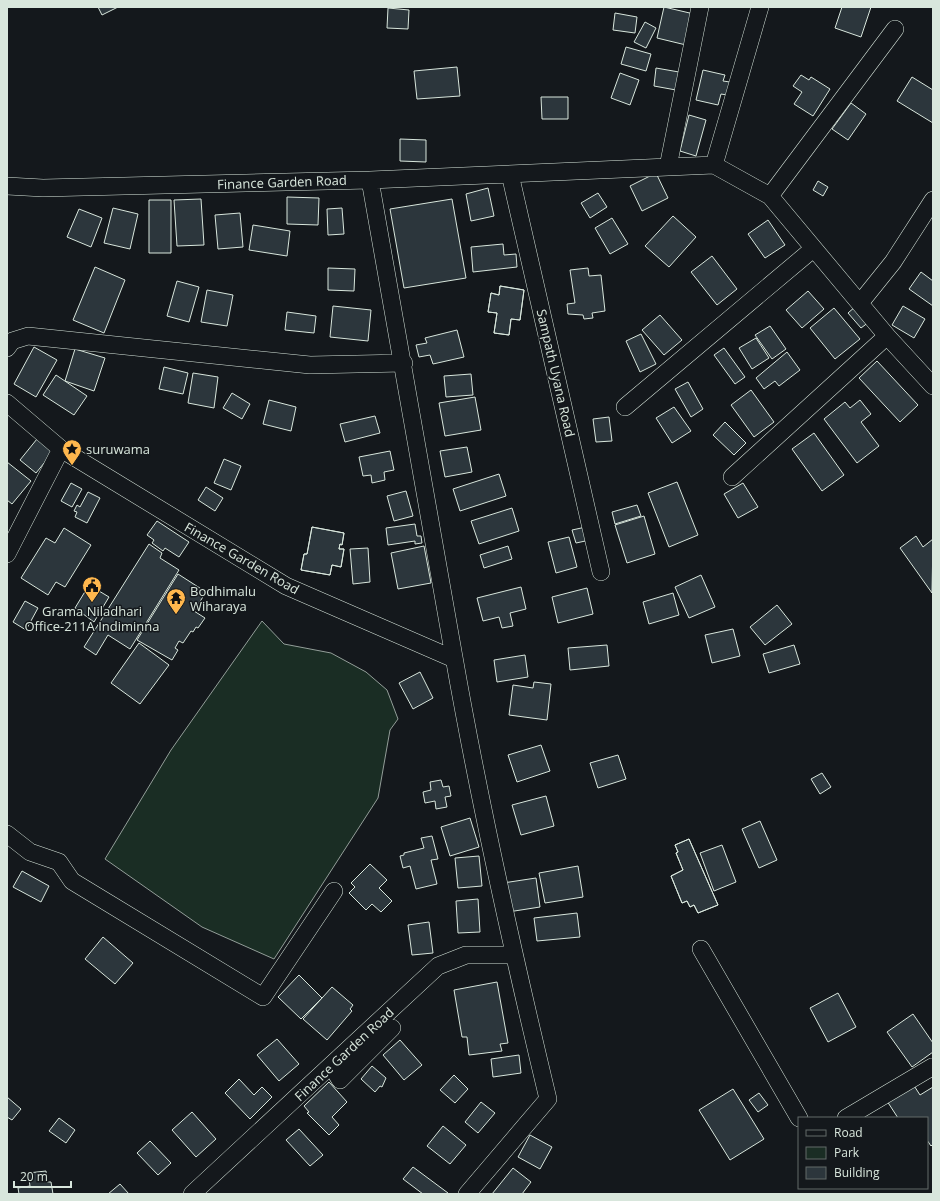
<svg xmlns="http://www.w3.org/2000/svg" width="940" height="1201" font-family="'Open Sans',sans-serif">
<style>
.green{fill:#1a2d24;stroke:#939e99}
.building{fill:#2c363c;stroke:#d8e6dc}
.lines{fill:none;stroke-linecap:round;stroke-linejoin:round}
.minor-casing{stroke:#d8e6dc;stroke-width:18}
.minor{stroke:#14181c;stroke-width:17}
.labels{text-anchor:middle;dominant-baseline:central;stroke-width:3;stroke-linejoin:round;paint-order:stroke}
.street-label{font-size:13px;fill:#d8e6dc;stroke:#14181c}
.poi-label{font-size:13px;fill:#d8e6dc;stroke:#14181c;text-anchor:start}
</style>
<rect width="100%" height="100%" fill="#14181c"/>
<path class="green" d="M262 621 284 644 331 653 366 672 387 690 398 719 390 730 378 798 274 959 202 927 105 859 171 750Z"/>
<path class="building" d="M98 7H118L102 15Z
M664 7 694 14 686 45 657 38Z
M842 7H871L861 37 835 28Z
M388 8 409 10 408 29 387 28Z
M615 13 637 17 635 33 613 30Z
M645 22 656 28 646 48 634 42Z
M626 47 651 54 646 71 621 64Z
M457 67 460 96 417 99 414 71Z
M656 68 679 72 676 90 654 86Z
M703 70 725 75 723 81 730 82 727 95 721 94 718 105 696 100Z
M620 73 639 80 630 105 611 98Z
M801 75 809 80 811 77 830 89 813 116 794 104 802 92 793 86Z
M912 77 933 90V123L897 101Z
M541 97H568V119H542Z
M851 103 866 114 848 140 832 129Z
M689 115 706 120 696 156 680 151Z
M400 139 426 140V162L400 161Z
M656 173 668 198 642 211 630 186Z
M818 181 828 187 823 196 813 190Z
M488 188 494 216 471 221 466 194Z
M598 193 607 207 590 218 581 203Z
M287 197 319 198 318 225 287 224Z
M201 199 204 245 177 246 174 200Z
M452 199 466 278 404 288 390 209Z
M149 200H171V253H149Z
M113 208 138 214 130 249 104 243Z
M342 208 344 234 328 235 327 209Z
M79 209 102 218 91 247 67 237Z
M240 213 243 247 218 249 215 215Z
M673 216 696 237 669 267 645 246Z
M612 218 628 244 610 254 595 228Z
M768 220 785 245 765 258 748 234Z
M253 225 290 231 287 256 249 250Z
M503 244 504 255 516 254 517 267 473 272 471 247Z
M712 256 737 289 717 305 691 272Z
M95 267 125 280 104 333 73 320Z
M328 268 355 269 354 291 328 290Z
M588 268 589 276 601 275 605 311 592 313 593 318 584 319 583 315 568 314 567 304 575 303 570 270Z
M921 272 933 281V306L909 289Z
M177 281 199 287 189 322 167 316Z
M500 286 524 290 520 320 511 319 509 335 494 333 497 313 488 312 491 293 499 295Z
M500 286 524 290 520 320 511 319 509 335 494 333 497 313 488 312 491 293 499 295Z
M207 290 233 295 227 326 201 322Z
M808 291 824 309 802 328 786 310Z
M333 306 371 310 368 341 330 337Z
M856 306 869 322 861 328 848 313Z
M903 306 925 319 914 338 892 325Z
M834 308 860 339 835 359 810 328Z
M287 312 316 316 314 333 285 330Z
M660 315 682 340 664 355 642 330Z
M770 326 786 349 772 359 755 335Z
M457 330 464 357 433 364 430 355 419 357 416 345 427 343 425 338Z
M641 334 656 364 640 372 626 341Z
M756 338 769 358 752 369 739 348Z
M34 347 57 360 36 397 14 384Z
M724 348 745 377 735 384 714 355Z
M75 349 105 358 94 391 65 381Z
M787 352 800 370 779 386 775 381 764 389 756 378Z
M877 361 918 405 900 422 859 378Z
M164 367 188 373 183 394 159 389Z
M193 373 218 377 214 408 188 403Z
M471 374 473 395 446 397 444 376Z
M56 375 87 396 74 415 43 395Z
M688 382 703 409 691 417 675 389Z
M751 390 774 422 754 437 731 405Z
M232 393 250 404 242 419 223 408Z
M475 397 481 430 445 436 439 403Z
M269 400 296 407 291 431 263 424Z
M860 400 871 414 861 422 879 446 857 463 824 419 845 402 850 408Z
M674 407 691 431 672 443 656 418Z
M375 416 380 433 345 442 340 424Z
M609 417 612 441 596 442 593 419Z
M725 422 746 443 734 455 713 435Z
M814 433 844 475 822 491 792 449Z
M37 439 53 452 36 473 20 460Z
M467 447 472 472 445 477 440 451Z
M390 451 394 470 384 472 385 480 372 483 371 475 363 476 359 457Z
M224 459 241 466 231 490 214 483Z
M7 462 31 481 12 504 7 500Z
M499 474 506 496 460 511 453 489Z
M677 482 698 535 669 547 648 493Z
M71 483 82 489 72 507 61 501Z
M743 483 758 507 738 518 724 494Z
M206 487 223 498 215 511 198 500Z
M406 491 413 516 394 521 387 496Z
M88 492 100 498 87 523 75 517 77 512 74 511 77 505 80 507Z
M637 505 641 516 615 524 612 512Z
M512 508 519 531 479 544 471 521Z
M644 516 655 554 627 563 615 525Z
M157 521 189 542 179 557 165 548 163 551 152 543 154 540 147 535Z
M415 524 417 536H421L422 543 415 544V541L388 545 386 528Z
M312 527 344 533 342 545 340 544 339 549H344L341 567 332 565 330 575 301 570 304 554H307Z
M312 527 344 533 342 545 340 544 339 549H344L341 567 332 565 330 575 301 570 304 554H307Z
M586 527 590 540 576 543 572 530Z
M64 528 91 545 65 587 56 582 48 595 21 578 46 538 55 543Z
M916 536 923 547 933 539 932 593 900 548Z
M569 537 577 567 556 573 548 542Z
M149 544 162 553 160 558 179 570 130 649 108 635 96 655 84 647Z
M424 546 431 583 398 589 391 553Z
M508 546 512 559 484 568 480 555Z
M368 548 370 582 353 584 350 549Z
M178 574 206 592 194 611 205 618 198 628 196 627 193 632 191 631 183 643 179 641 175 648 178 650 172 660 137 640Z
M701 575 715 607 689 618 675 587Z
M89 585 109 597 94 622 75 608Z
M521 587 526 609 510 613 513 626 502 628 499 617 483 621 477 598Z
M587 588 593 614 558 623 552 597Z
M673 593 679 615 649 624 643 602Z
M25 601 38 608 26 630 13 622Z
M777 605 792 624 765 645 750 627Z
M733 629 740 656 712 663 705 635Z
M139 643 169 665 140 704 111 683Z
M607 645 609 666 570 670 568 648Z
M794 645 800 664 769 673 763 654Z
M525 655 528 677 497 682 494 660Z
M420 672 433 698 413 709 399 683Z
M534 682 551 684 547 720 509 715 513 685 533 688Z
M541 745 550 771 517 782 508 755Z
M618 755 626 779 598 788 590 763Z
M822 773 831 787 820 794 811 779Z
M441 780 443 787 449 786 451 796 445 797 447 807 436 809 435 801 425 803 423 792 431 790 430 782Z
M546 796 554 826 521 835 512 805Z
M470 818 479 847 450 856 441 827Z
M760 821 777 860 759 868 742 829Z
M432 836 438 859 431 860 437 884 416 889 410 866 403 868 400 856 404 855V853L424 848 421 838Z
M689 839 718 905 698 913 694 905 690 907 687 901 682 903 671 876 683 870 676 853 678 852 675 845Z
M689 839 718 905 698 913 694 905 690 907 687 901 682 903 671 876 683 870 676 853 678 852 675 845Z
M722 845 736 882 714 891 700 853Z
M479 856 482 886 458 888 455 858Z
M370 864 387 880 379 888 392 901 381 912 372 904 366 910 349 893 355 887 351 883Z
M578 866 583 897 545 903 539 873Z
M22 871 49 886 41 902 13 887Z
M536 878 540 907 508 912 503 883Z
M478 899 480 932 458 933 456 901Z
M577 913 580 937 537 941 534 918Z
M429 922 433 953 412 955 408 925Z
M103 937 133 963 115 984 85 959Z
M299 975 322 998 301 1019 278 997Z
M497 982 508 1043 500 1044 502 1051 469 1055 467 1037H462L454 990Z
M332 987 353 1005 350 1009 352 1011 327 1040 303 1019Z
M838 993 856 1027 828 1042 810 1008Z
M913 1014 933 1043V1052L912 1067 887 1032Z
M277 1039 299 1064 279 1081 257 1055Z
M400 1040 422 1065 404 1080 383 1055Z
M519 1055 521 1073 493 1077 491 1059Z
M372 1066 386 1078 382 1087 380 1086 375 1092 361 1079Z
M454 1075 468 1089 455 1103 440 1090Z
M239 1079 254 1095 262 1087 272 1097 250 1119 225 1093Z
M329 1082 347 1102 332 1117 339 1125 329 1135 307 1113 309 1112 304 1106Z
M913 1084 920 1095 933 1087V1144L931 1146 927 1140V1118H898L887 1101Z
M733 1089 764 1139 730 1160 699 1110Z
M759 1093 768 1105 758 1112 749 1100Z
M7 1097 21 1109 12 1120 7 1117Z
M481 1102 495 1113 478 1133 465 1122Z
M192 1112 216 1139 196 1157 172 1130Z
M59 1118 75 1130 66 1143 49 1131Z
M443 1126 466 1145 450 1164 427 1146Z
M299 1129 323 1155 310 1166 286 1140Z
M530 1135 552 1147 540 1169 518 1157Z
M150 1141 171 1163 158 1175 137 1153Z
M413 1167 448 1193V1194H423L403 1179Z
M513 1168 531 1182 522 1194H492Z
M46 1171 47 1182H51L53 1194H19L18 1188 30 1186 28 1173Z
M120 1184 129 1194H108Z"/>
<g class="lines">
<defs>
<path id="minor" d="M714 165 760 7
M668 167 700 7
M510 174 601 572
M370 180 714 165 770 196 887 336 933 386
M7 186 43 188 370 180C399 339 425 498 454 657 480 806 513 953 548 1099L467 1194
M770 196 895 29
M860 303 893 262 933 200
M7 348 12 341 28 336 310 365 404 363
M7 403 61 449 7 554
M625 407 813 249
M61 449 286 586 454 659
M732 477 887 336
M7 834 30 852 59 862 72 881 263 997 334 891
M701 949 799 1118
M331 1065 340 1080 392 1028
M846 1118 932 1067 933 1068
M192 1194 438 966 466 955H514"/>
</defs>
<use href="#minor" class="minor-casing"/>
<use href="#minor" class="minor"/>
</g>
<defs>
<symbol id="sight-pin" viewBox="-11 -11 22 30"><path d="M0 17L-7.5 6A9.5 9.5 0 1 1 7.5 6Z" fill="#ffb74d" stroke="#14181c"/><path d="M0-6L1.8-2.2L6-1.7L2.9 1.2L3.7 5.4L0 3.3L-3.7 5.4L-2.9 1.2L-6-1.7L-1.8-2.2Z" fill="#111"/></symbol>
<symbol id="civic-pin" viewBox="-11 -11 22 30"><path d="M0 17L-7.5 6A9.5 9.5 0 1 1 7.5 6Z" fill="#ffb74d" stroke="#14181c"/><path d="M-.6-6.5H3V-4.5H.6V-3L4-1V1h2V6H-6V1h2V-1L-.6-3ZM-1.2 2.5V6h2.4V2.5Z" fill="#111"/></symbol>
<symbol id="temple-pin" viewBox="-11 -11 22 30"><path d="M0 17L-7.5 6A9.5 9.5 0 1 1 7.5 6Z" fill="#ffb74d" stroke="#14181c"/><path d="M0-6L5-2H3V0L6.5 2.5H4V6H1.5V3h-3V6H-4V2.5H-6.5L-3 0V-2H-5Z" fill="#111"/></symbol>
</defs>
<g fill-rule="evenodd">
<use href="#sight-pin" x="61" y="438" width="22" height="30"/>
<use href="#civic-pin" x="81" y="575" width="22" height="30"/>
<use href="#temple-pin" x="165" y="587" width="22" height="30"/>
</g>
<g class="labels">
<g class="street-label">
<text transform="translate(282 182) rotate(-2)">Finance Garden Road</text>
<text transform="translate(556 373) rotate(77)">Sampath Uyana Road</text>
<text transform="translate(242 558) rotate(30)">Finance Garden Road</text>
<text transform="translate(344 1054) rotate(-43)">Finance Garden Road</text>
</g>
<g class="poi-label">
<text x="86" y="449">suruwama</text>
<text x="190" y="591">Bodhimalu<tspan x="190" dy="15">Wiharaya</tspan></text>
<text x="92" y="611" text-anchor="middle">Grama Niladhari<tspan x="92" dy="15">Office-211A Indiminna</tspan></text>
</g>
</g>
<rect width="940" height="1201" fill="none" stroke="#d8e6dc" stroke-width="16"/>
<rect x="798" y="1117" width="130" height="72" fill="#14181c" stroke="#626a69"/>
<rect x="806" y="1130" width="20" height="6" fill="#14181c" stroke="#626a69"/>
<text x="834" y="1137" font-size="12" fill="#d8e6dc">Road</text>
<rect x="806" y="1147" width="20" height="12" fill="#1a2d24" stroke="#626a69"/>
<text x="834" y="1157" font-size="12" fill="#d8e6dc">Park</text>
<rect x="806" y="1167" width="20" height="12" fill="#2c363c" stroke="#626a69"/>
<text x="834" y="1177" font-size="12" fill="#d8e6dc">Building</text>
<path d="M14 1181v6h57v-6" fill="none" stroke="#d8e6dc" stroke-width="2"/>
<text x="20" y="1181" font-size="12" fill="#d8e6dc" stroke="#14181c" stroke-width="3" paint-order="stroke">20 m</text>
</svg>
